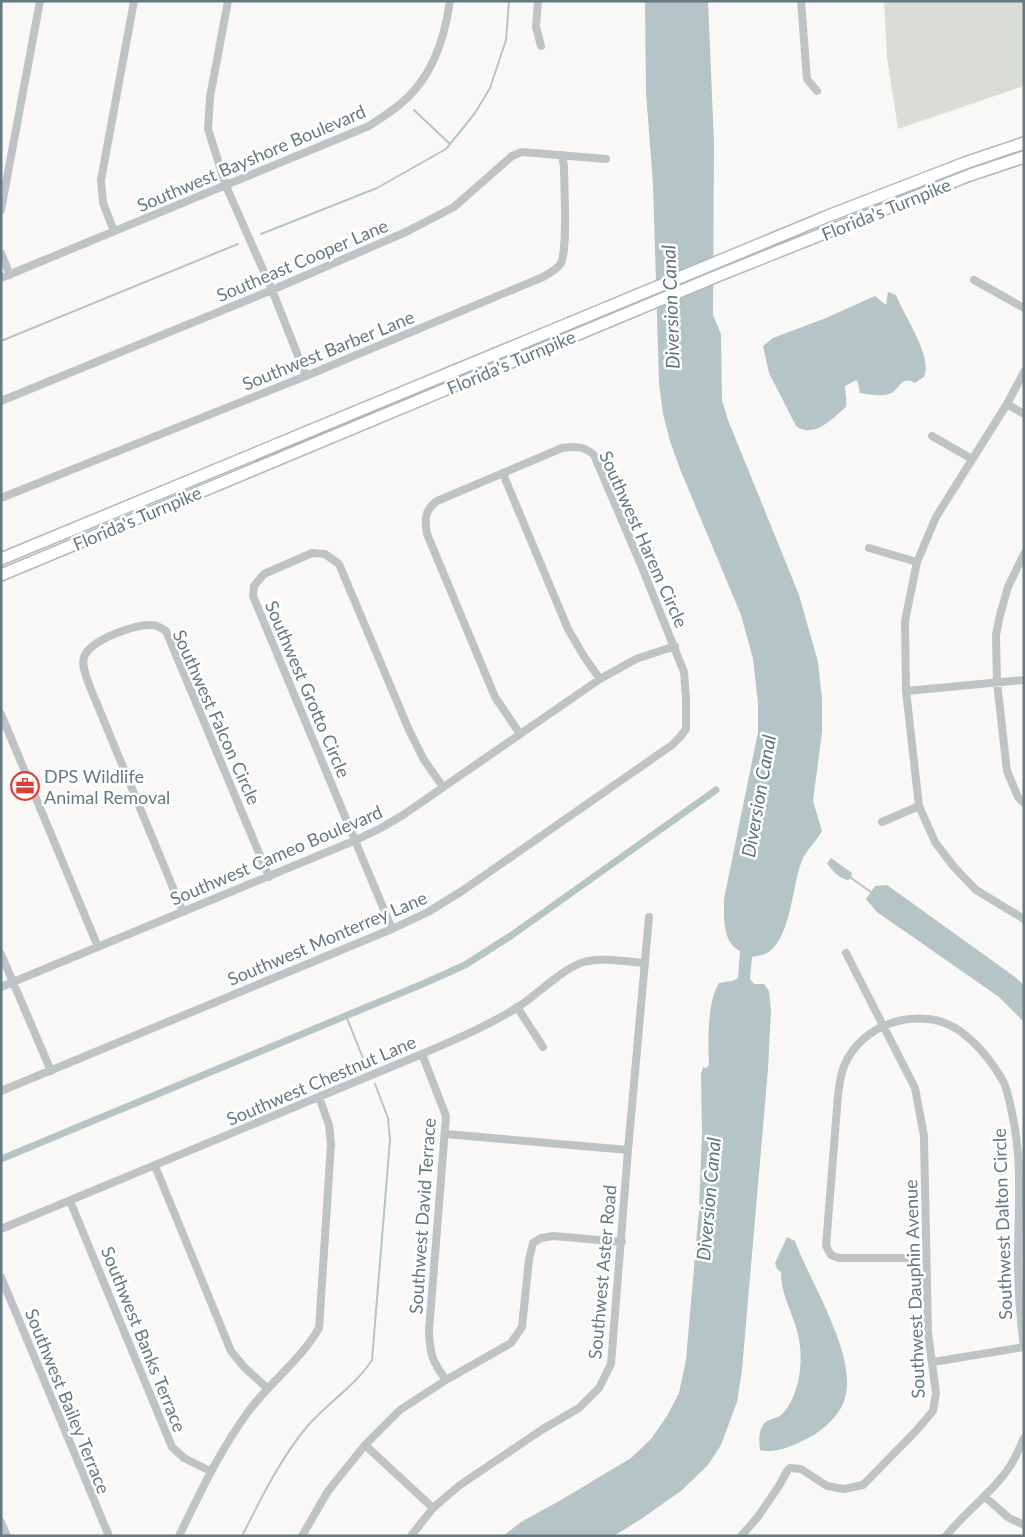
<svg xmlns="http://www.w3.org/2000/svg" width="1025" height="1537" font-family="Lato,sans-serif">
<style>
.green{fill:#daddd6}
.water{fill:#b5c5c6}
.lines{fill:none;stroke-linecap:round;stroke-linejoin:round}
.stream{stroke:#b5c5c6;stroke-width:2}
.canal{stroke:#b5c5c6;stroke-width:7}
.highway-casing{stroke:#b2b8ba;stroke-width:14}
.minor{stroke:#bec4c6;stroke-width:8}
.highway{stroke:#fff;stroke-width:11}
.labels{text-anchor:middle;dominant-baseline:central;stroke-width:5;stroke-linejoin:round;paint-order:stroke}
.street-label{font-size:18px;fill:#657980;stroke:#fff}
.poi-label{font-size:18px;fill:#657980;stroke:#fff;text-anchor:start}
.water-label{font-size:19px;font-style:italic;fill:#60777a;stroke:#fff}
</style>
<rect width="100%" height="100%" fill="#f9f8f6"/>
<path class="green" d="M884 1H1024V86L898 129 887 57Z"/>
<path class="water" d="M645 1H708L714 143 713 315 721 334 722 400 728 420 799 595 818 662 822 699V732L813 801 822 831C816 842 806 850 801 863 792 888 791 934 770 951 766 955 757 956 752 957L750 979 754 984H764L769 991 771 1010 768 1069 742 1370 737 1402 721 1445 708 1465 681 1491 641 1519 614 1536H503L521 1522 561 1500 631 1458 651 1439 667 1416 679 1393 686 1360 699 1210 702 1133 701 1074 703 1067 706 1068 709 1065C708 1044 707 1001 719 983L732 981 738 978 740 951C722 943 724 916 724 899L758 732V703L753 659 741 615 680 469 670 441 663 414 659 383 653 184 646 92Z
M888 292 896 295C904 316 933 356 924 377L915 383C901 374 899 391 889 394 880 397 869 394 860 393L858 382 856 380 845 386C845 393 847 399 846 407 832 419 814 439 796 426L769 373 763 346 773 338 826 318 875 296 886 305Z
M831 858 852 873 851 878 848 880C839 878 832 871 827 863Z
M887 885 1015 977 1024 985V1022L999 997 877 912 866 899 875 886Z
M787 1237 795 1241C809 1281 860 1358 844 1401 840 1414 825 1428 814 1435 799 1443 777 1455 760 1450 759 1440 758 1427 767 1421 771 1419 777 1418 781 1415 790 1408 797 1389 799 1377 802 1360 801 1341 795 1324 789 1306 781 1292 781 1272L777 1269 775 1263Z"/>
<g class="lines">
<path class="stream" d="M414 110 450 144
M261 234 377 188 446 149 475 113 490 88 506 40 509 1
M1 341 238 244
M851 878 871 892
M346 1016 365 1063
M242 1536C261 1499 279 1461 305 1429 324 1406 357 1384 372 1360L390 1140 388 1118 375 1084"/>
<path class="canal" d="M1 1159 425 983 465 965 512 935 716 790"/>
<defs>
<path id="highway" d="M1 559 828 216 965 163 1024 143
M1 575 722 274 970 175 1024 157"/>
</defs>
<use href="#highway" class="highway-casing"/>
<path class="minor" d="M228 1 210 97 208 129 226 186 272 290 306 376
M538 1 536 27 541 46
M801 1 807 79 817 91
M1 210 40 1
M114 231 103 203 101 180 134 1
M1 253 10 275
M1 278 369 126C378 120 389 113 398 106 431 80 444 42 450 1
M974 280 1024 308
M1024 372 1007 404 936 517 917 562 905 621 906 691 919 806 935 842 954 867 976 890 1024 919
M1 401 272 290 406 232 454 207 512 156 522 152 606 159
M1007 404 1024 414
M932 436 972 459
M503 474 568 629 585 658 600 679
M1 498 306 376 543 277C549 273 557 270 561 263 568 248 564 186 564 166L562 155
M869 548 917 562
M1024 554 1008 587 1000 615 996 635 997 682 1007 771 1018 797 1024 803
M906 691 1024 680
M1 714 98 947
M882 822 919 806
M183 912 90 687C87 678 81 666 84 657 90 640 135 624 152 625 157 625 161 628 166 631L269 877
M392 929 253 596 254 586 264 574 312 553 325 554 339 564 409 730 424 760 443 787
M1 954 51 1071
M1 987 356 840 381 828 403 815 600 679 636 659 675 646
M517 1007 543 1047
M422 1054 446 1116 429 1331C430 1355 432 1361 446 1380
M1 1091 392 929 428 912 462 891 672 745 680 737 686 729V698L684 672 641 565 594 455C584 446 575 446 562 448L437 501C425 510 424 519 427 534L495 697 520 734
M446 1134 628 1150
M155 1166 231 1351 244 1367 267 1388
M70 1201 172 1447 184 1458 210 1471
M1 1229 422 1054C454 1040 488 1026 518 1007 537 995 563 968 584 962 603 957 626 962 645 963
M926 1258H839L831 1255 826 1246 838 1095C840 1082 841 1069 848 1058 869 1020 924 1006 960 1031 979 1045 993 1063 1004 1083 1008 1092 1010 1103 1012 1113 1023 1162 1018 1210 1018 1260 1018 1289 1020 1318 1024 1347
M1 1277 109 1536
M933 1362 1024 1347
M365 1445 433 1508
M984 1496 1009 1518 1024 1525
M1 1522 7 1536
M179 1536C200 1493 220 1450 248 1412 269 1383 301 1360 319 1328L331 1144 329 1125 319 1097
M302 1536 328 1491 365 1445 400 1410 446 1380 511 1343 522 1327 529 1259 533 1243 541 1238 553 1236 622 1242
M411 1536 433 1508 460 1485 543 1429 579 1408 599 1388 611 1364 628 1150 649 917
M741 1536 757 1518 779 1486 787 1471 790 1468 801 1469 827 1486 844 1489 863 1485 915 1432 933 1411 936 1393 928 1333 924 1136 915 1088 846 953
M946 1536C965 1512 991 1494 1008 1469 1015 1460 1019 1449 1024 1438"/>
<use href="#highway" class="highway"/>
</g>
<defs>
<symbol id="office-ring" viewBox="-11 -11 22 22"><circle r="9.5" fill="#fff" stroke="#db3e34" stroke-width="1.5"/><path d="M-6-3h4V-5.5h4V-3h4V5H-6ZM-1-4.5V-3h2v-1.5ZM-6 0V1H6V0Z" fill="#db3e34"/></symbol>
</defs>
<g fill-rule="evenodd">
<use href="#office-ring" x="9" y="770" width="32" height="32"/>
</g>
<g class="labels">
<g class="street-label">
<text transform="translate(251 158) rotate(-23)">Southwest Bayshore Boulevard</text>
<text transform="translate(886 209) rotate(-22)">Florida's Turnpike</text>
<text transform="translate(302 260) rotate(-23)">Southeast Cooper Lane</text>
<text transform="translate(328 350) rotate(-22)">Southwest Barber Lane</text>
<text transform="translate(511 362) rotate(-23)">Florida's Turnpike</text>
<text transform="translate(137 518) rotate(-23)">Florida's Turnpike</text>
<text transform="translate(644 539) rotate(66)">Southwest Harem Circle</text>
<text transform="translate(308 689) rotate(67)">Southwest Grotto Circle</text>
<text transform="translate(217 717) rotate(66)">Southwest Falcon Circle</text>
<text transform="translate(276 855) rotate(-23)">Southwest Cameo Boulevard</text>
<text transform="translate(327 938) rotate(-23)">Southwest Monterrey Lane</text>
<text transform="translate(321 1080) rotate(-23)">Southwest Chestnut Lane</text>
<text transform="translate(422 1216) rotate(-86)">Southwest David Terrace</text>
<text transform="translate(1002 1224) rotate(-92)">Southwest Dalton Circle</text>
<text transform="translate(602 1272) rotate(-85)">Southwest Aster Road</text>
<text transform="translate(914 1289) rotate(-92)">Southwest Dauphin Avenue</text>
<text transform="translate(144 1339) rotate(68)">Southwest Banks Terrace</text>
<text transform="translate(68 1401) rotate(68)">Southwest Bailey Terrace</text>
</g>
<g class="poi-label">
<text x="44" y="776">DPS Wildlife<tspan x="44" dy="21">Animal Removal</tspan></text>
</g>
<g class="water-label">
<text transform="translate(670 307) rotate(-92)">Diversion Canal</text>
<text transform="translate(758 796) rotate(-80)">Diversion Canal</text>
<text transform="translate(708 1199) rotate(-85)">Diversion Canal</text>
</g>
</g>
<rect width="1025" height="1537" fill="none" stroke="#657980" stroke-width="5"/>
</svg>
